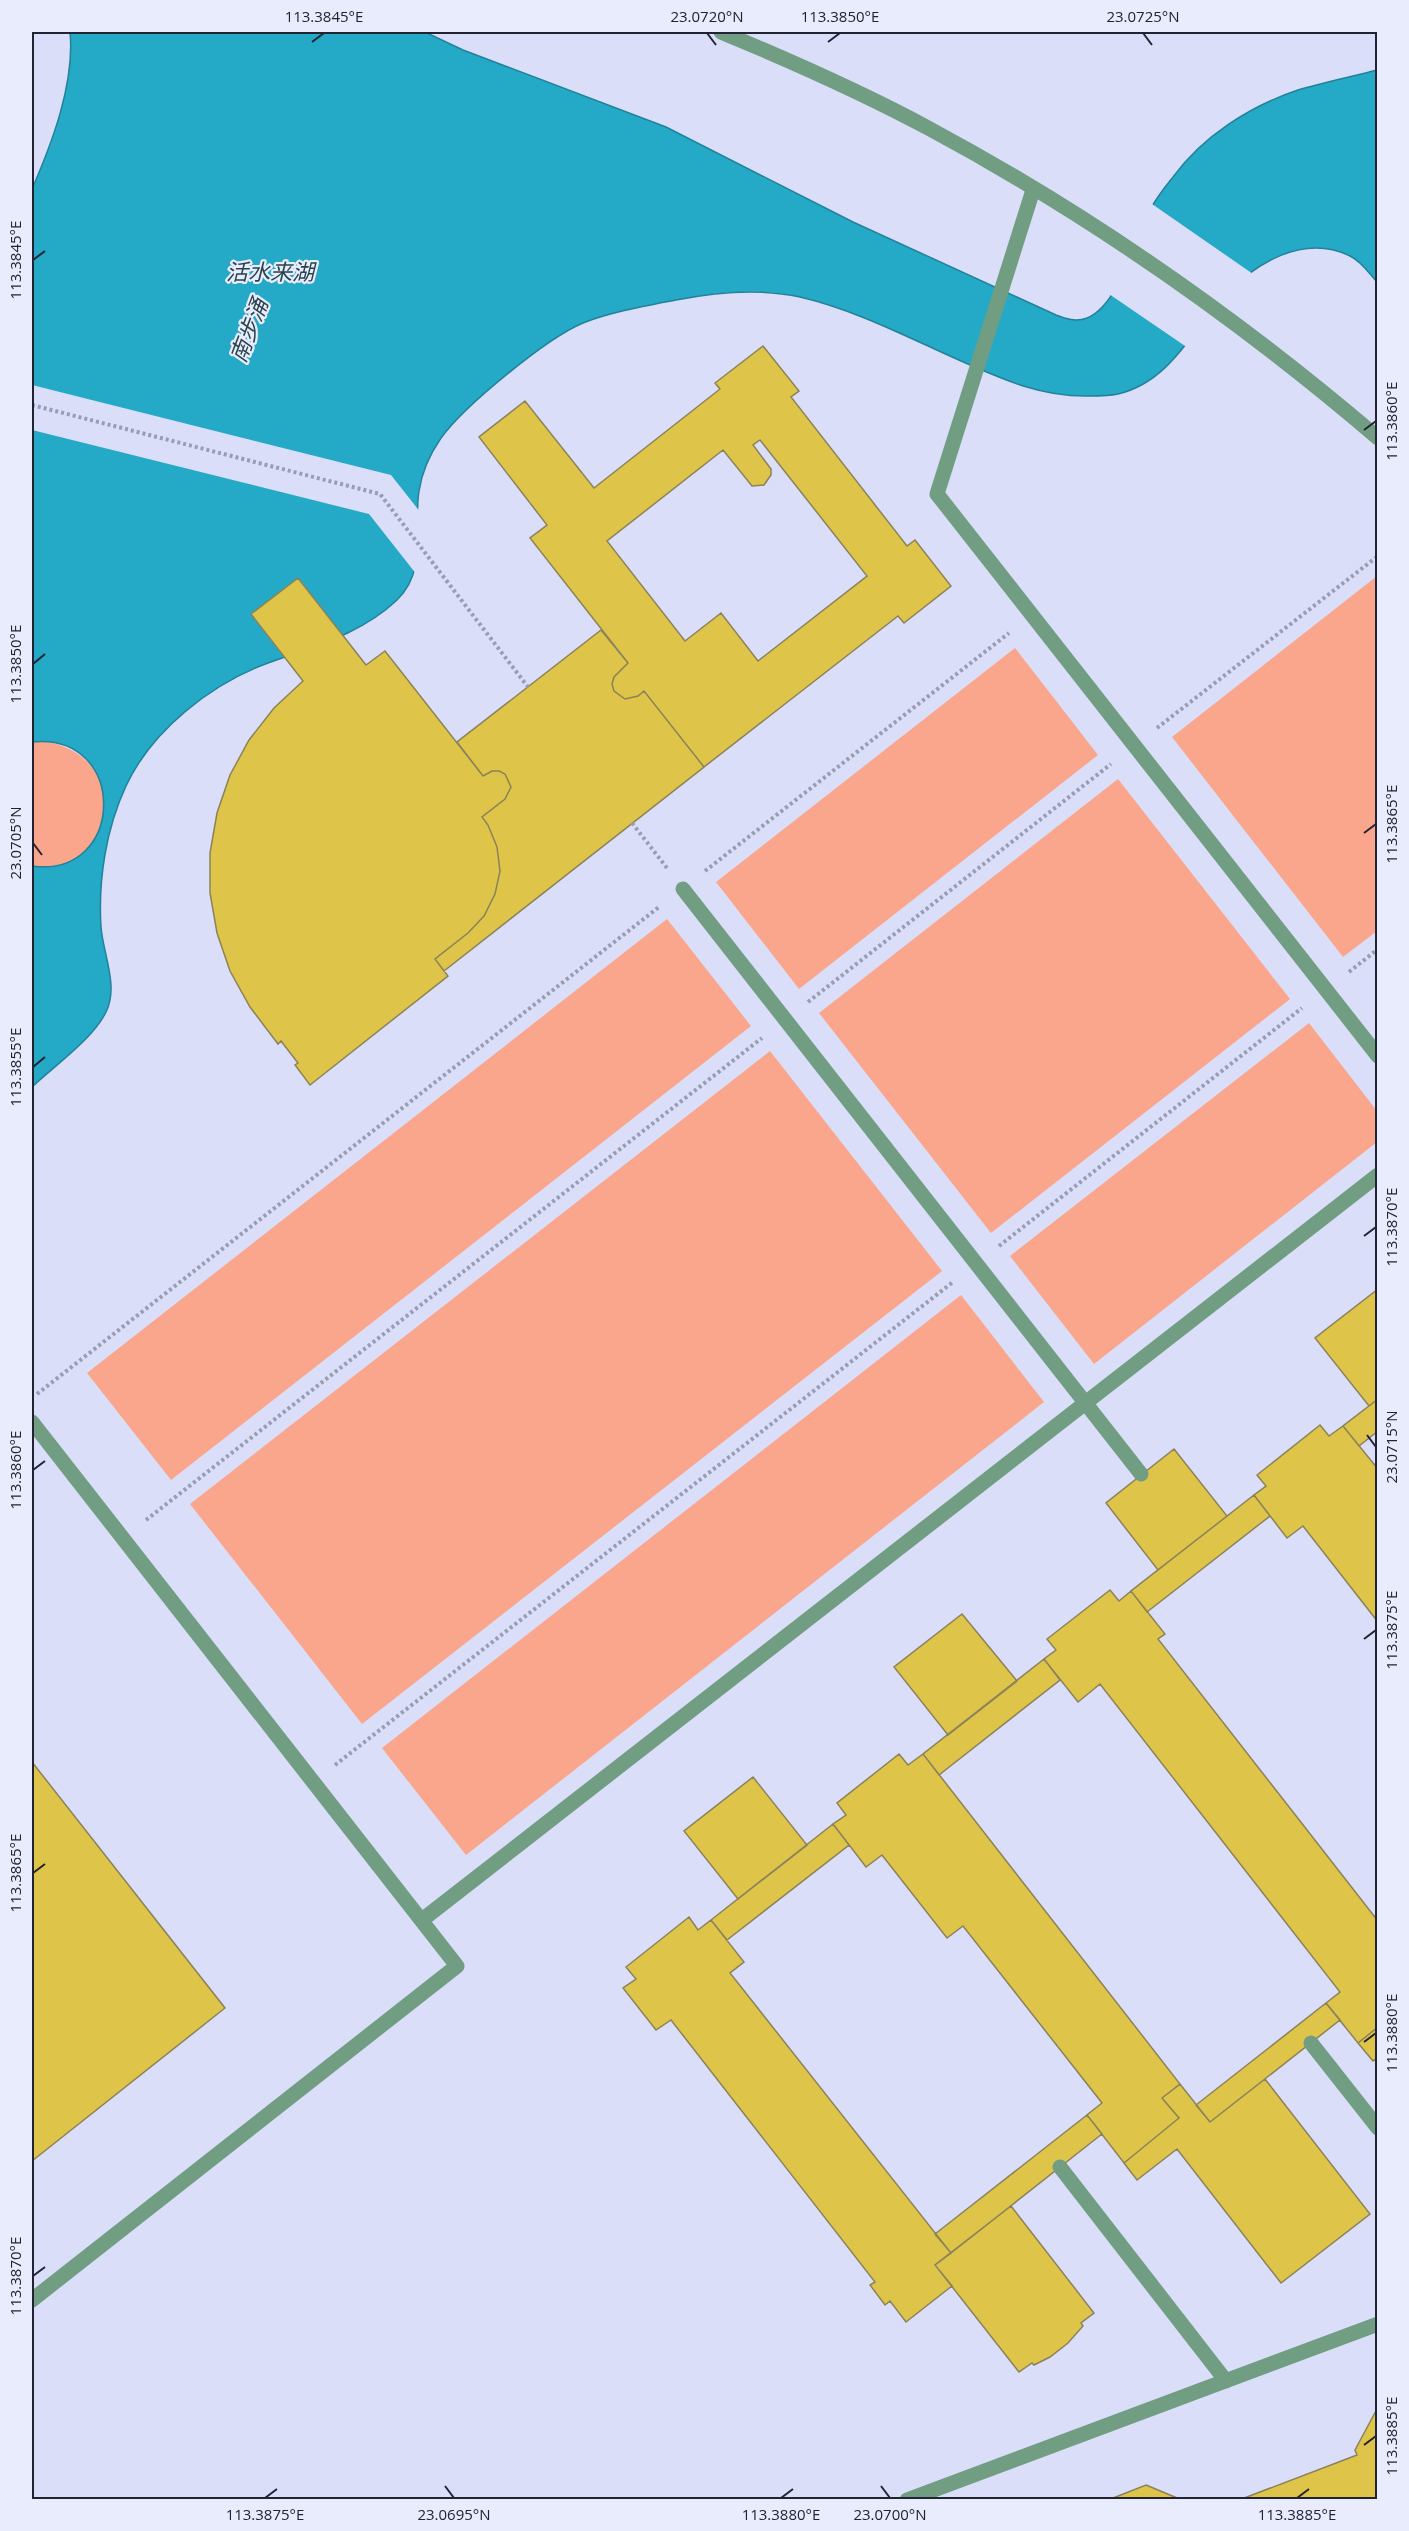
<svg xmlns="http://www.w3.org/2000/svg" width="1409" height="2531" font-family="'Open Sans','Noto Sans SC',sans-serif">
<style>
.green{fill:#faa68d}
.water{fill:#24a9c7;stroke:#23819a;stroke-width:1.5}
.pier{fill:#dadef8}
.building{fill:#dec448;stroke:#8b825a;stroke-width:1.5;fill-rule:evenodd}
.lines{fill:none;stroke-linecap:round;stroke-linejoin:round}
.path{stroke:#999cb2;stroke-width:4;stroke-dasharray:3 3;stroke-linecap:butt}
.lane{stroke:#719e83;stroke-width:15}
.ticks{fill:none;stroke:#212332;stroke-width:2}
.labels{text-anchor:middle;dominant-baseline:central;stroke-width:4.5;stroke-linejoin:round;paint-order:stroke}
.water-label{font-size:22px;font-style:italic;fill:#28434a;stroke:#e9ecfd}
.neatline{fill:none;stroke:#212332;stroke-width:2}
.ticks-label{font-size:15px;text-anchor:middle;fill:#212332}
</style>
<rect width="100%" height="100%" fill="#dadef8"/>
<path class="green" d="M1377 576V931L1343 957 1172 737Z
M1015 648 1098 755 799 989 716 882Z
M43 741C137 755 116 878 32 866V742Z
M1118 779 1290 999 991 1233 819 1013Z
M667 919 751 1026 171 1480 87 1373Z
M1309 1023 1377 1111V1142L1094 1364 1010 1256Z
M770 1051 942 1271 362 1724 190 1504Z
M961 1295 1044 1402 466 1855 382 1748Z"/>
<path class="water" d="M70 32H425L463 50 666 127 853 222 1056 315C1066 319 1076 322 1087 318 1119 305 1135 240 1150 210 1156 198 1165 187 1173 177 1203 136 1250 106 1298 90 1324 82 1351 77 1377 70V282C1369 273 1361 261 1350 256 1303 233 1254 264 1222 298 1191 333 1169 382 1118 394 1109 396 1098 396 1089 396 1042 397 1004 380 961 361 909 338 856 310 800 297 760 288 716 292 676 300 645 306 611 312 583 323 547 338 464 406 441 438 430 454 422 471 419 491 413 528 428 570 397 600 360 635 314 646 268 663 211 684 152 730 126 786 106 829 98 880 101 927 103 954 119 986 106 1012 93 1039 54 1066 32 1087V866C126 879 129 732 32 742V189C52 143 75 83 70 32Z"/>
<path class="pier" d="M1152 204 1253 274 1223 302 1188 348 1109 294 1138 225Z
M32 385 391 475 421 513V554L417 575 369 514 32 430Z"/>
<path class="building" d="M763 346 799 391 791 397 907 546 915 540 951 586 904 623 898 616 704 767 644 691 638 696 625 699 614 691 612 684 614 677 628 663 530 538 547 525 479 437 525 401 594 488 720 389 715 383ZM760 440 867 576 758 661 721 613 685 641 607 541 723 450 752 486 764 485 771 475V469L753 445Z
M298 578 366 665 385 651 483 776 492 771H499L505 774 511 787 505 799 482 817 488 825 497 847 500 871 495 894 484 916 468 933 435 959 448 976 310 1085 295 1065 298 1063 281 1041 278 1044 250 1007 230 971 217 933 210 893V853L217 813 230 775 249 740 274 708 303 681 251 614Z
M601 630 628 663 614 677 612 684 614 691 625 699 638 696 644 691 704 767 444 971 435 959 468 933 484 916 495 894 500 871 497 847 488 825 482 817 505 799 511 787 505 774 499 771H492L483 776 457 742Z
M1378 1289V1399L1369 1406 1315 1338Z
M1378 1399V1431L1359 1446 1343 1426Z
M1320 1425 1329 1436 1343 1426 1378 1469V1622L1303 1526 1287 1538 1254 1495 1266 1486 1257 1475Z
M1174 1449 1227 1516 1158 1570 1106 1503Z
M1254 1495 1270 1516 1147 1612 1131 1591Z
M1110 1590 1119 1601 1131 1591 1165 1634 1158 1639 1378 1921V2027L1358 2043 1326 2003 1340 1992 1100 1684 1078 1702 1044 1659 1056 1650 1047 1639Z
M962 1614 1017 1681 948 1735 894 1667Z
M1044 1659 1060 1680 939 1775 923 1754Z
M899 1754 908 1765 923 1754 1180 2084 1162 2098 1179 2118 1124 2163 1087 2115 1102 2103 963 1926 947 1938 882 1855 866 1867 833 1824 846 1815 837 1803Z
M32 1762 225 2008 32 2161Z
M753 1777 807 1845 738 1899 684 1831Z
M833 1824 849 1845 727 1940 711 1920Z
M689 1917 698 1930 711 1920 744 1962 730 1973 951 2253 935 2265 952 2286 906 2322 890 2301 885 2305 870 2285 875 2282 671 2020 656 2030 623 1988 636 1979 626 1967Z
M1326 2003 1340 2020 1210 2122 1196 2105Z
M1378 2027V2058L1373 2061 1358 2043Z
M1265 2079 1370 2214 1281 2283 1177 2149 1137 2180 1124 2163 1179 2118 1162 2098 1180 2084 1210 2122Z
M1087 2115 1102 2134 951 2253 935 2234Z
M1011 2206 1094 2313 1081 2323 1083 2326 1068 2343 1050 2357 1034 2365 1032 2363 1019 2372 935 2265Z
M1378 2407V2500H1239L1357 2455 1355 2450Z
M1146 2485 1182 2500H1108Z"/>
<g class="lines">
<path class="path" d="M32 405 380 494 528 687
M1157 728 1378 556
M632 823 667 868
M705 871 1009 633
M1349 972 1378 949
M808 1002 1111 764
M999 1246 1302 1008
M37 1394 659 907
M146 1520 762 1038
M335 1765 953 1282"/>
<path class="lane" d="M721 32C791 61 863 93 930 129 1090 215 1240 320 1378 438
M1033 190 937 494 1378 1056
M683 889 1141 1474
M32 1422 457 1966 32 2300
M422 1920 1378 1175
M1311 2043 1378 2128
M1060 2167 1226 2381
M907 2500 1378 2324"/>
</g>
<path class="ticks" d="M707 33 716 45M1143 33 1152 45M312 42 324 33M828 42 840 33M33 260 45 251M1364 430 1376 421M33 664 45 654M1364 833 1376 824M33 843 42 855M33 1067 45 1057M1364 1236 1376 1227M1367 1435 1376 1447M33 1470 45 1461M1364 1639 1376 1630M33 1873 45 1864M1364 2042 1376 2033M33 2276 45 2267M1364 2445 1376 2436M445 2486 454 2498M881 2486 890 2498M265 2498 277 2489M781 2498 793 2489M1297 2498 1309 2489"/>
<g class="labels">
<g class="water-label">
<text x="270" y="271">活水来湖</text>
<text transform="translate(248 330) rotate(-69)">南步涌</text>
</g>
</g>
<rect width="1409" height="2531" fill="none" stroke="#e9ecfd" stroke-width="66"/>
<rect x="33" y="33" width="1343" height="2465" class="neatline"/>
<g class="ticks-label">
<text x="324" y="22">113.3845°E</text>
<text x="707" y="22">23.0720°N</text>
<text x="840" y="22">113.3850°E</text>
<text x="1143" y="22">23.0725°N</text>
<text transform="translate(16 260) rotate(-90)" y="5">113.3845°E</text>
<text transform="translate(1392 421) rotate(-90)" y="5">113.3860°E</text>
<text transform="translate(16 664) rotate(-90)" y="5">113.3850°E</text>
<text transform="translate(1392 824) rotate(-90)" y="5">113.3865°E</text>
<text transform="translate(16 843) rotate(-90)" y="5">23.0705°N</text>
<text transform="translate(16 1067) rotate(-90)" y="5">113.3855°E</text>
<text transform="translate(1392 1227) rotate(-90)" y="5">113.3870°E</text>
<text transform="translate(1392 1447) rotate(-90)" y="5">23.0715°N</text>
<text transform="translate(16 1470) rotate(-90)" y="5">113.3860°E</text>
<text transform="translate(1392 1630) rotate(-90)" y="5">113.3875°E</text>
<text transform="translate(16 1873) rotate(-90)" y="5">113.3865°E</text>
<text transform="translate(1392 2033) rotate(-90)" y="5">113.3880°E</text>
<text transform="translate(16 2276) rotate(-90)" y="5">113.3870°E</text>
<text transform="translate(1392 2436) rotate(-90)" y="5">113.3885°E</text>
<text x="265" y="2520">113.3875°E</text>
<text x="454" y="2520">23.0695°N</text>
<text x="781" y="2520">113.3880°E</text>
<text x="890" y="2520">23.0700°N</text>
<text x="1297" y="2520">113.3885°E</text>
</g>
</svg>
